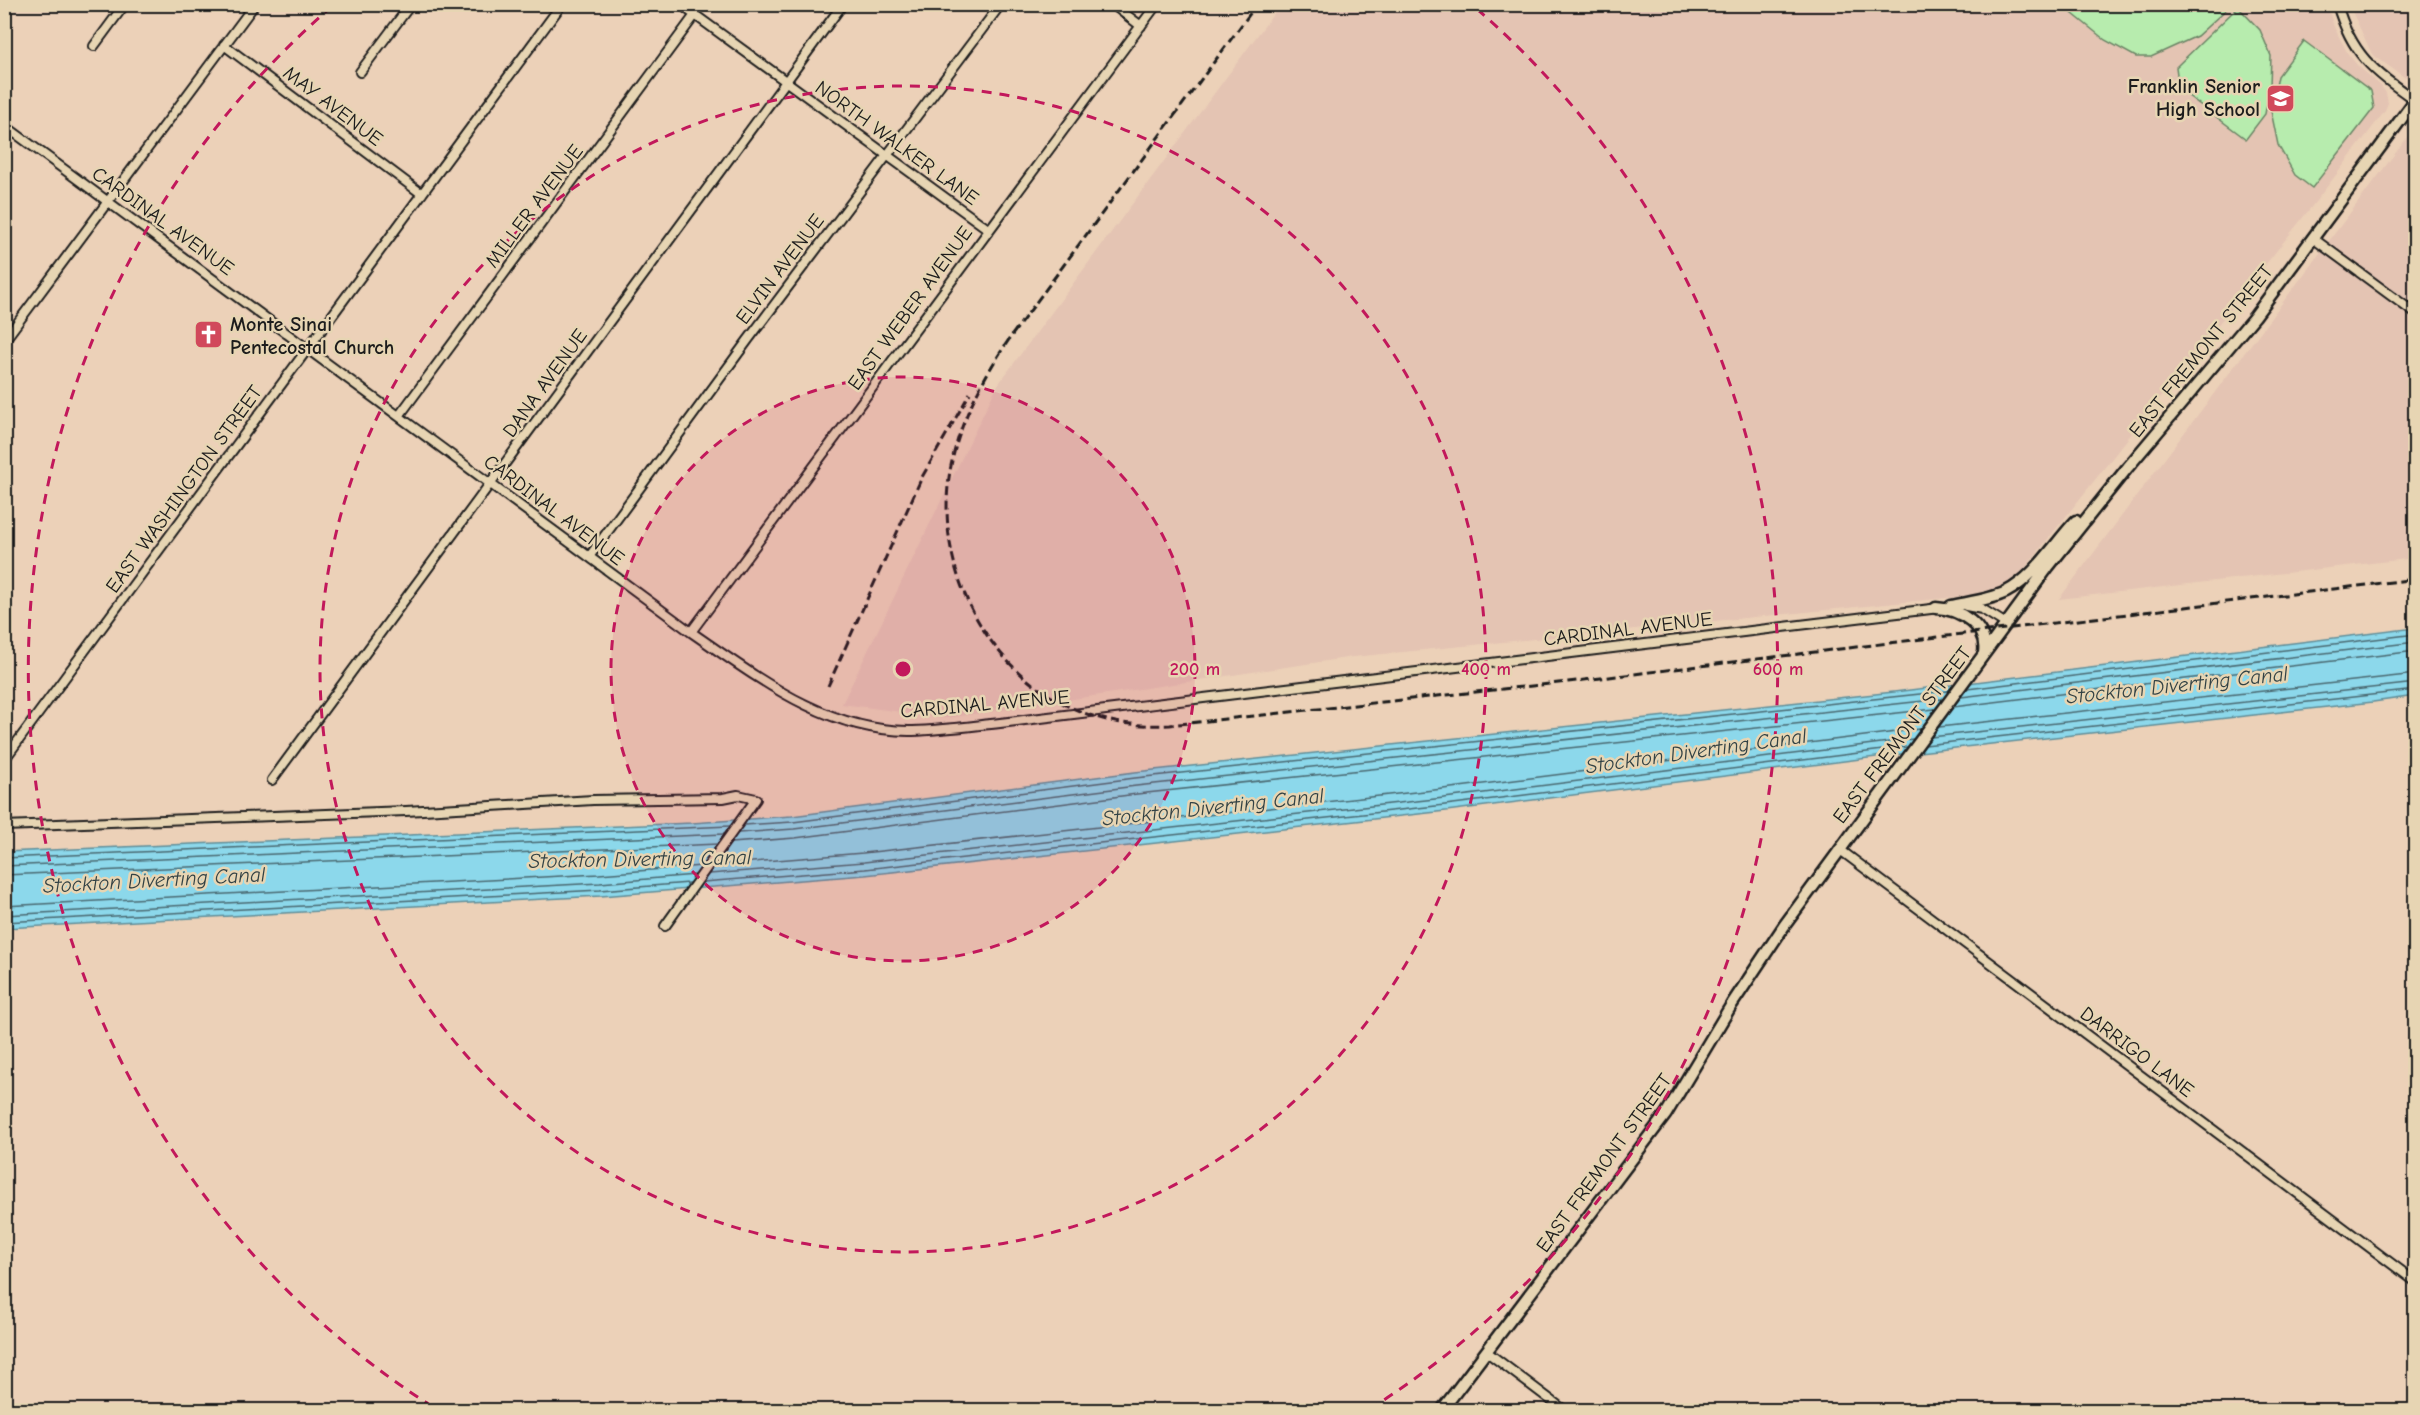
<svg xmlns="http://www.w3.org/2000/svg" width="2420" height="1415" font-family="'Comic Neue',sans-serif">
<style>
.built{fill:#e4c4b3}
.green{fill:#b7ecae;stroke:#6a8465;stroke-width:1.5}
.water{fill:#8cd8eb;stroke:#5f8d98;stroke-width:1.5}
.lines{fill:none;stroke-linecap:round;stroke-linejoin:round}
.shore{stroke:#49676f;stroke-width:1.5}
.street-casing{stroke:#1c1c1c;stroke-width:12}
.secondary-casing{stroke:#1c1c1c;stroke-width:15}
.street{stroke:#e7d5b3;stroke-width:8}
.secondary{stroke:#e7d5b3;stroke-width:10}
.rail{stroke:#1c1c1c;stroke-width:3;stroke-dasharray:9 4.5;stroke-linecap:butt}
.ring{fill:none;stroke:#c2185b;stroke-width:3;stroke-dasharray:10 8}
.labels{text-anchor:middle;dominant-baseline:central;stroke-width:5;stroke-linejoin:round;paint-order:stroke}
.poi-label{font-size:20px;font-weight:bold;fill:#1c1c1c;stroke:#e7d5b3;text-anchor:end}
.street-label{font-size:20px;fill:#1c1c1c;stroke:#e7d5b3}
.water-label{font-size:21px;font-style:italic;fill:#324245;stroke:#e7d5b3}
.centre{fill:#c2185b;stroke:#e7d5b3;stroke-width:3}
.ring-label{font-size:18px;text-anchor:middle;font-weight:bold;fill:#c2185b;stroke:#e7d5b3;stroke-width:5;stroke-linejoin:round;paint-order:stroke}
</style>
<rect width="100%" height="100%" fill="#ecd1b8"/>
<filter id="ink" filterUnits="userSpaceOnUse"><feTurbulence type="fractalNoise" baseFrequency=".0167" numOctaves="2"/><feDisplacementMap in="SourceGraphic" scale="12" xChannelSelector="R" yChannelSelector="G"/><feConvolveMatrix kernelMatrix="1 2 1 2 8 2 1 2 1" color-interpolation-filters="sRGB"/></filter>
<g filter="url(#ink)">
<path class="built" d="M1280 5H2327L2334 27 2348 54 2358 66 2381 86 2386 93 2388 103 2385 111 2316 201 2006 592 1353 657 947 718 842 704 997 386Z
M2349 5H2415V75L2404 77 2372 54Z
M2415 127V558L2059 599Z"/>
<path class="green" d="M2062 5H2231L2197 36 2151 57H2136L2105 40Z
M2238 7 2260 30 2271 56 2270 86 2265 114 2246 139 2179 89 2176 67Z
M2304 41 2371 91 2374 108 2312 188 2295 175 2278 145 2271 111 2278 76Z"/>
<path class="water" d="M2415 628V696L2373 702 1892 755 1446 811 865 875 601 896 5 928 4 852 692 823 792 816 1135 772 1894 692Z"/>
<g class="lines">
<path class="shore" d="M1967 689 2416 634
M1961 697 2416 642
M1953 707 2416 651
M1939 727 2416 674
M1931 737 2416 683
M1925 745 2416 690
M744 825 793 822 1135 778 1948 691
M738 833 794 829 1136 786 1942 699
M731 843 795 838 1137 794 1935 709
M4 858 730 826
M716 865 863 853 1443 789 1920 729
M4 866 724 834
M709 874 864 862 1444 798 1913 739
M4 875 718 844
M703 882 865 869 1445 805 1907 747
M4 906 599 874 702 866
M4 915 600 883 695 875
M4 922 600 890 689 883"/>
<defs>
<path id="street" d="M680 4 988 229
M1112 4 1141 26
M2337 4C2352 56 2374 71 2416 101
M224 45 422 194
M94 46 125 4
M360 72 411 4
M4 125 691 632C758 678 828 733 913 731 942 730 971 726 1000 723L1939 608
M2314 239 2416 314
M4 341 255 4
M399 416 695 15
M589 557 748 340 1001 4
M1966 606 1982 609 2006 624
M691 632 1157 4
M4 760 562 4
M272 780 843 4
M4 826 406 811 593 800 723 798 738 795 756 799 665 926
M1839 849 2416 1282
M1487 1352 1564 1410"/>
<path id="secondary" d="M1951 606C1970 602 1990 600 2006 592 2035 577 2054 544 2076 521
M1936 608C1960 609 1988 626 1984 653
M1442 1410 1666 1114 1732 1004 1784 926 2048 567 2128 467 2255 316 2416 99"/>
</defs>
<use href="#street" class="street-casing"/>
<use href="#secondary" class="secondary-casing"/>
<use href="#street" class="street"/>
<use href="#secondary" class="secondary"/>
<path class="rail" d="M1017 328C987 370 959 419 950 471 932 577 997 691 1103 719 1125 725 1148 726 1170 725L1568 682 2416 579
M1012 335 1257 4
M828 686 922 477 970 393"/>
</g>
</g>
<circle cx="903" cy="669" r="292" fill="#c2185b" fill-opacity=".12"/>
<g class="ring">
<circle cx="903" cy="669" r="292"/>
<circle cx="903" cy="669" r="583"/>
<path d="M433 1407A875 875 0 0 1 329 9M1477 9A875 875 0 0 1 1373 1407"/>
</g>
<defs>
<symbol id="school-square" viewBox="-11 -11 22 22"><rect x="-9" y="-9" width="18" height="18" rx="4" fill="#d1495b" stroke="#e7d5b3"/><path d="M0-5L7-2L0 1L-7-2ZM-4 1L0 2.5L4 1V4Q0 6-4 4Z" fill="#fff"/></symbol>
<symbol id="church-square" viewBox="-11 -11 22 22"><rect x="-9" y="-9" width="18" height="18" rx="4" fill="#d1495b" stroke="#e7d5b3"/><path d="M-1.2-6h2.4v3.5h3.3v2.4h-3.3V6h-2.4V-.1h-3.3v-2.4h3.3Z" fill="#fff"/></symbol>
</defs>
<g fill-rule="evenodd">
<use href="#school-square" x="2264" y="82" width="33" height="33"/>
<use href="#church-square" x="192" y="318" width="33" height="33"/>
</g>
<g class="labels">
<g class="poi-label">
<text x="2260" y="86">Franklin Senior<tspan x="2260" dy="23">High School</tspan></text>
<text x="230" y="324" text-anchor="start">Monte Sinai<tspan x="230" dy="23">Pentecostal Church</tspan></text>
</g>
<g class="street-label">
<text transform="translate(333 106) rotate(37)">MAY AVENUE</text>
<text transform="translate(897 143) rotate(36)">NORTH WALKER LANE</text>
<text transform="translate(534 206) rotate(-53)">MILLER AVENUE</text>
<text transform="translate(163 221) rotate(36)">CARDINAL AVENUE</text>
<text transform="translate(780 269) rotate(-53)">ELVIN AVENUE</text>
<text transform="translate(910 308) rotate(-54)">EAST WEBER AVENUE</text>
<text transform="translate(2201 351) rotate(-51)">EAST FREMONT STREET</text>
<text transform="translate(545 383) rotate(-54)">DANA AVENUE</text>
<text transform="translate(184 489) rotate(-54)">EAST WASHINGTON STREET</text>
<text transform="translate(554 510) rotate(37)">CARDINAL AVENUE</text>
<text transform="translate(1628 629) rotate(-7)">CARDINAL AVENUE</text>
<text transform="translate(985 704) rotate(-5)">CARDINAL AVENUE</text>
<text transform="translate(1902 735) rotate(-53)">EAST FREMONT STREET</text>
<text transform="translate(2137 1052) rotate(37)">DARRIGO LANE</text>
<text transform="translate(1604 1163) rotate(-54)">EAST FREMONT STREET</text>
</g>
<g class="water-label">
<text transform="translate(2177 685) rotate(-6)">Stockton Diverting Canal</text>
<text transform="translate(1696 751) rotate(-8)">Stockton Diverting Canal</text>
<text transform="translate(1213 807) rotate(-6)">Stockton Diverting Canal</text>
<text transform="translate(640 859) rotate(-1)">Stockton Diverting Canal</text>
<text transform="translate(154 880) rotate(-3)">Stockton Diverting Canal</text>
</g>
</g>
<circle cx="903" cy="669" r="9" class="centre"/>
<g class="ring-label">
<text x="1195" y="675">200 m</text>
<text x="1486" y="675">400 m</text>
<text x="1778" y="675">600 m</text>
</g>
<rect width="2420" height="1415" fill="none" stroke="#e7d5b3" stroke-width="24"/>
<rect x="12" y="12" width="2396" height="1391" fill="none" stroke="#1c1c1c" stroke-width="2" filter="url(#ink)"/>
</svg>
